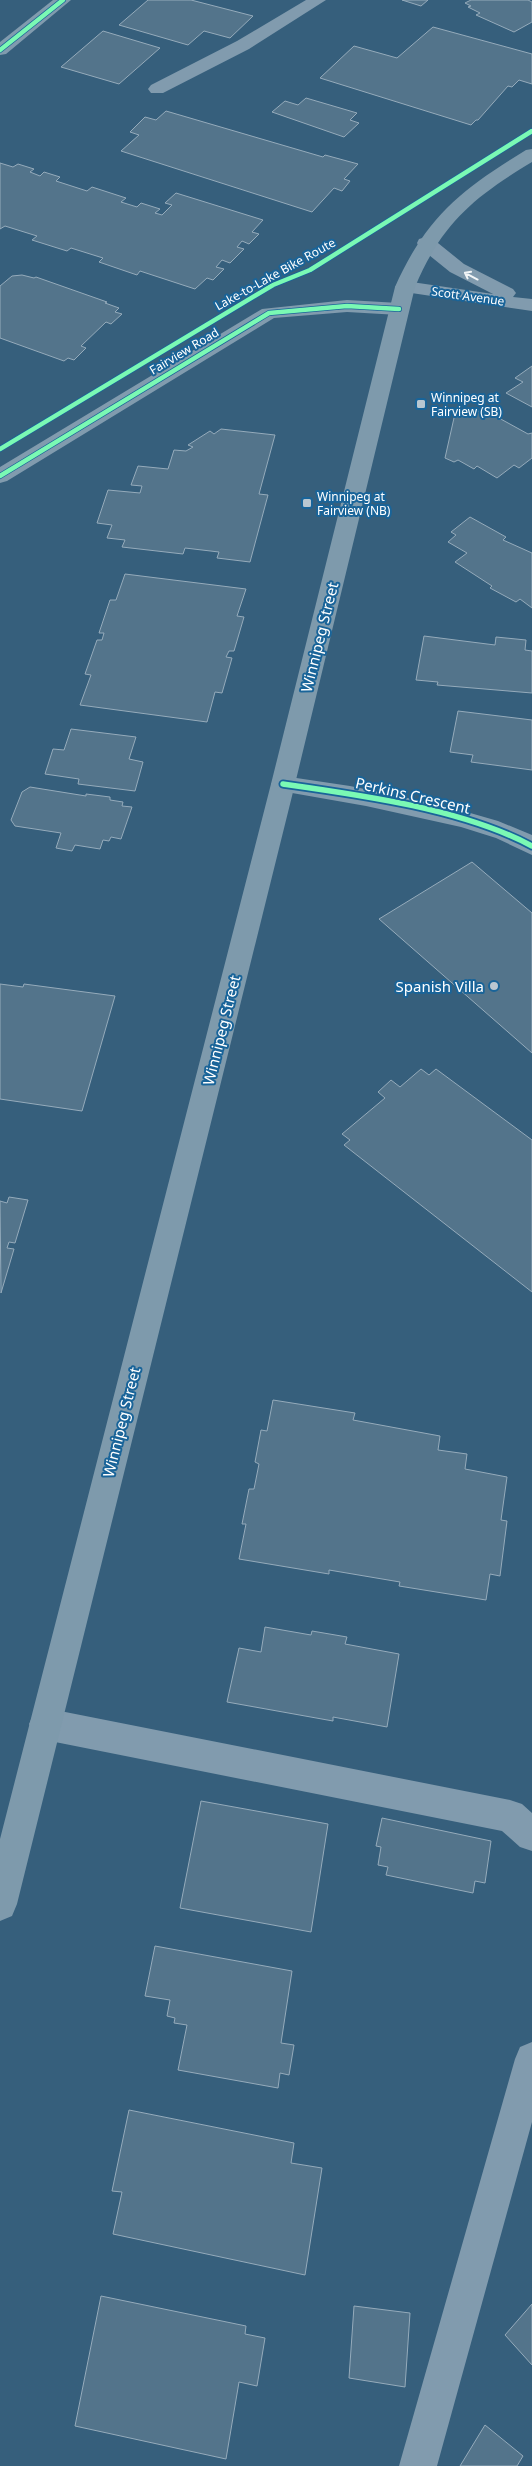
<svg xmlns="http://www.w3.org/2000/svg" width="532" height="2466" font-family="'Noto Sans',sans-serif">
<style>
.building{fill:#53748b;stroke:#95abbb}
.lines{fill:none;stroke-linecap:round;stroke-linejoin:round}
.minor{fill:#819bae;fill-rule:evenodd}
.major{fill:#7e9aac;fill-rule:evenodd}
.cycleway-far1-casing{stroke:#196499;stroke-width:6}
.cycleway-casing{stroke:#196499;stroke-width:9}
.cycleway-far1{stroke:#7af9b4;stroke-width:4.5}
.cycleway{stroke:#7af9b4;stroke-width:5.5}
.oneway{stroke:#f2f5f7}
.poi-dot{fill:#b9c7d1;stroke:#196499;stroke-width:2}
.labels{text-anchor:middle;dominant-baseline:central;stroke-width:4;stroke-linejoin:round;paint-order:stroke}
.far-street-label{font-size:12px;fill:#fff;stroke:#196499}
.far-poi-label{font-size:12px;fill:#fff;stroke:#196499;text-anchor:start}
.street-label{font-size:15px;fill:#fff;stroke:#196499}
.poi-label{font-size:15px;fill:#fff;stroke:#196499;text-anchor:end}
</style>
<rect width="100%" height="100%" fill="#365f7c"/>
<path class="building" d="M148 0H191L253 16 230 38 204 31 188 45 119 25Z
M402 0H428L421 6Z
M471 0H528L532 2V22L514 32 476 15 480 13 468 7 471 6 465 3Z
M433 27 532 54V84L519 80 512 87 508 86 478 120H476L471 125 320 78 354 46 397 58Z
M103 31 160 48 119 84 61 67Z
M306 98 357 113 350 120 359 123 344 137 272 112 285 101 298 105Z
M166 111 323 157 325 155 358 164 344 179 350 181 342 191 334 188 312 212 121 151 139 135 130 132 145 117 156 120Z
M0 163 13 167 18 164 34 169 30 172 40 176 44 172 60 177 56 181 87 191 92 187 126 198 121 202 137 207 141 203 160 209 155 213 162 215 172 205 165 203 176 193 263 220 252 232 259 234 249 244 242 241 237 247 244 249 230 263 222 260 216 267 224 269 213 280 207 278 195 289 140 271 137 275 99 262 103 258 71 248 67 251 32 240 37 236 5 226 0 229Z
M22 275 34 278 36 277 107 302 105 303 119 308 115 312 122 314 111 324 106 322 81 346 86 348 74 360 68 358 64 361 0 338V286L12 276Z
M532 366V407L506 393 523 382 515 378Z
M456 409 488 412 528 434 532 433V458L519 468 514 465 497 478 477 466 474 469 458 460 454 462 445 458Z
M221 429 275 435 259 494 268 495 250 562 217 558 219 552 185 548 183 554 122 547 125 540 107 538 112 525 97 523 108 490 140 493 142 486 131 485 138 466 168 469 174 450 186 451 193 447 188 445 210 431 214 434Z
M470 517 506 537 503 540 532 553V608L520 599 516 602 490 588 492 586 455 562 467 553 448 542 456 535 451 532Z
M125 574 246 589 237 616 244 617 234 651H229L226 657 232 658 222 693 215 692 207 722 80 705 91 675 85 674 97 640H102L104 633H99L110 600H116Z
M424 636 495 645 496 637 526 640 525 650 532 651V693L437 685 438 682 416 680Z
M458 711 532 720V770L471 762 473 755 450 752Z
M71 729 136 737 129 759 143 762 135 791 78 784 79 779 45 774 53 749 64 750Z
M30 787 86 796V794L110 797V800L123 802 122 806 132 807 121 839 111 837 109 841 103 840 100 849 75 845 72 851 56 848 61 833 15 826 11 820 22 792Z
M472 862 532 913V1053L379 919Z
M0 984 23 987 24 984 115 996 82 1111 0 1099Z
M421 1069 429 1075 436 1069 532 1140V1292L344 1145 350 1140 342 1134 385 1098 378 1092 391 1080 400 1087Z
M9 1197 28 1200 15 1243 9 1242 7 1248 14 1249 1 1293 0 1201 7 1203Z
M273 1400 355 1413 353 1420 440 1436 438 1450 467 1454 465 1469 507 1477 501 1520 507 1521 500 1576 490 1574 486 1600 399 1586 400 1582 329 1570V1574L239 1559 246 1524H242L249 1489H254L259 1464 255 1462 261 1430 267 1431Z
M265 1627 311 1635 312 1631 347 1637 345 1644 399 1654 387 1727 333 1717V1721L227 1702 239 1648 261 1652Z
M201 1801 328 1824 311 1932 180 1908Z
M382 1818 491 1841 485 1883 475 1881 473 1893 386 1875 388 1867 378 1865 381 1847 376 1846Z
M155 1946 292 1971 281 2043 294 2045 289 2075 280 2073 278 2088 178 2070 187 2025 174 2023 175 2018 167 2016 170 2000 145 1996Z
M129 2110 294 2143 291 2163 322 2168 305 2275 113 2234 122 2192 112 2191Z
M101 2296 246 2326 245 2334 265 2338 257 2386 239 2382 226 2459 75 2426Z
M532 2304V2365L505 2335Z
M354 2306 410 2313 405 2387 349 2378Z
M485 2425 523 2456 517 2466H460Z"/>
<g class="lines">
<path class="minor" d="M53 0H71L6 54 0 55V42Z
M306 0H326L249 49 163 93H151L148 89 151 85 237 41Z
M426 237 433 239 464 264 513 289 516 293 513 297 532 299V311L398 291 395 287 398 283 405 281 493 294 450 272 419 247 417 243 419 239Z
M347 300 399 303 406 305 409 309 406 313 399 315 347 312 274 318 7 481 0 483V467L262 309Z
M283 776 350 786 446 806 498 821 532 835V855L496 838 461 827 366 806 275 790 271 784 275 778Z
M45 1708 510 1800 522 1804 532 1813V1851L520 1847 502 1831 45 1740 34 1735 29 1724 34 1713Z
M532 2042V2122L437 2466H399L515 2059 520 2047Z"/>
<path class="major" d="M532 149V162C474 197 442 223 415 287L295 784 17 1904 12 1916 0 1921V1839L271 784 395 287C426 217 462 189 526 150Z"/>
<defs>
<path id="cycleway-far1" d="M0 50 63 0
M0 449 273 285 310 270 532 131
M0 476 269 313 347 306 399 309"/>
<path id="cycleway" d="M283 784C361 795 463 809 532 846"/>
</defs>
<use href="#cycleway-far1" class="cycleway-far1-casing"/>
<use href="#cycleway" class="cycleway-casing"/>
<use href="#cycleway-far1" class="cycleway-far1"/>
<use href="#cycleway" class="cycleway"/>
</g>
<defs><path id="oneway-shaft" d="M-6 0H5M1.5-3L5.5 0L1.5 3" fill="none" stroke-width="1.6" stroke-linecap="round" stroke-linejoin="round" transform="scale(1.25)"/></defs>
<use class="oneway" href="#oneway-shaft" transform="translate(471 276) rotate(-152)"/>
<g class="poi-dot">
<rect x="416" y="399" width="10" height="10" rx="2.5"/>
<rect x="302" y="498" width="10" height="10" rx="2.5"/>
<circle cx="494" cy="986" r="5"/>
</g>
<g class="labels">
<g class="far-street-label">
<text transform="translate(275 274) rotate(-29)">Lake-to-Lake Bike Route</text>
<text transform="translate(468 296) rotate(8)">Scott Avenue</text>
<text transform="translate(184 351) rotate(-31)">Fairview Road</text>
</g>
<g class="far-poi-label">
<text x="431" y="397">Winnipeg at<tspan x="431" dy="14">Fairview (SB)</tspan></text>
<text x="317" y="496">Winnipeg at<tspan x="317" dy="14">Fairview (NB)</tspan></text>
</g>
<g class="street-label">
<text transform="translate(319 637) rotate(-76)">Winnipeg Street</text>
<text transform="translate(413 795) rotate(13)">Perkins Crescent</text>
<text transform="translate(221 1030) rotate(-76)">Winnipeg Street</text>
<text transform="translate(121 1422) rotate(-76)">Winnipeg Street</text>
</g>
<g class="poi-label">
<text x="484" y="986">Spanish Villa</text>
</g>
</g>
</svg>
